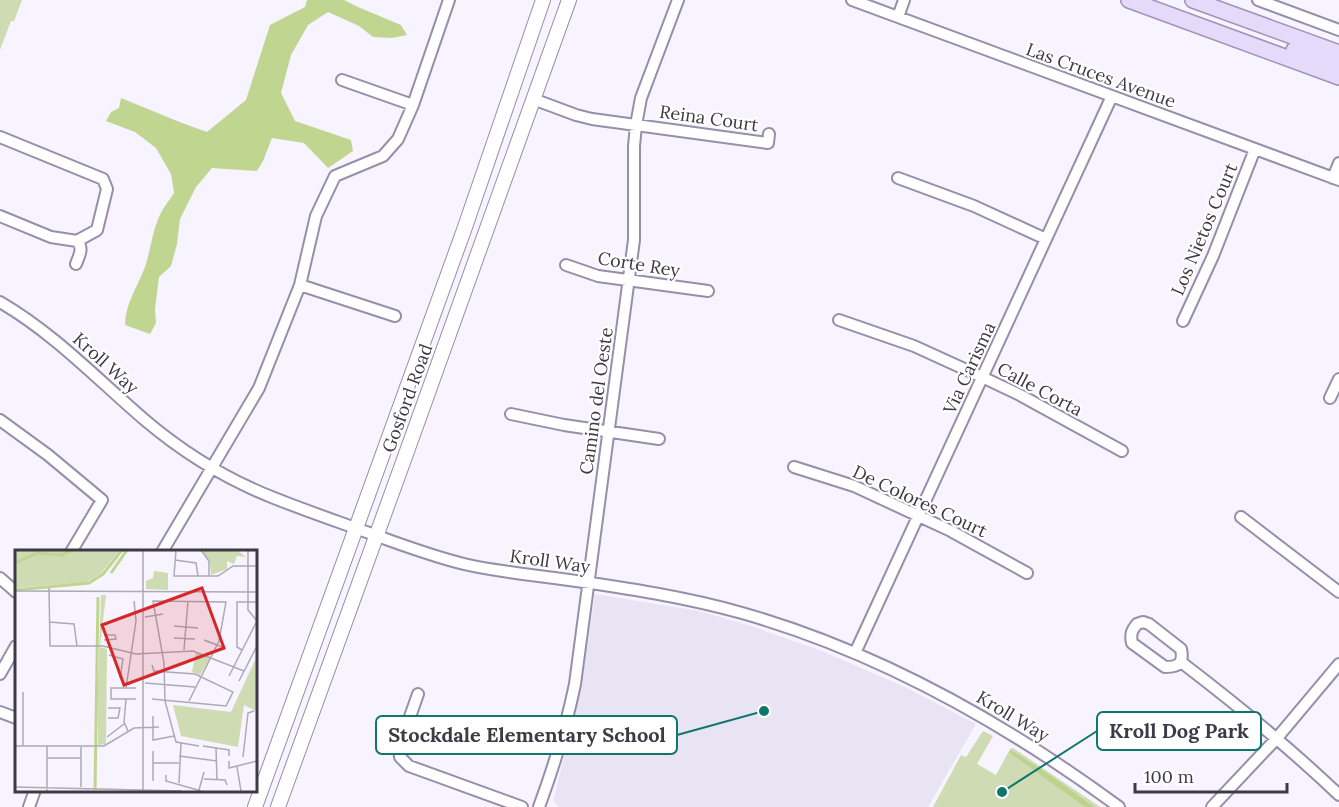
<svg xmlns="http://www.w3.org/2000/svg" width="1339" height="807" font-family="Lora,serif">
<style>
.built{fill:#e9e4f3}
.green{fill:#cfdcb3}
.forest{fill:#bdd28c}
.water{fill:#c0d590}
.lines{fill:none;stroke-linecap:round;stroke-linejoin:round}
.minor-casing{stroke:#978ea9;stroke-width:14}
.secondary-casing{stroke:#978ea9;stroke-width:16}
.primary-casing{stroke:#9e92b7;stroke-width:18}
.minor{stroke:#fff;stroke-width:10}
.secondary{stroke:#fff;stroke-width:14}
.primary{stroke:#e5daf9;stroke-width:15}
.labels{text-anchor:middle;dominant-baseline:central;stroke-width:4.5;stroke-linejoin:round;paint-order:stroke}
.street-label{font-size:18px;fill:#3d3a45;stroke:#fff}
.inset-river{fill:none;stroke:#c0d590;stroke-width:3}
.inset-road{fill:none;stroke:#ada9b5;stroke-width:1.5}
.view{fill:#d62828;fill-opacity:0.15;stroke:#d62828;stroke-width:3}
.inset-edge{fill:none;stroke:#3d3a45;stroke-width:3}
.leader{fill:none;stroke:#0f766e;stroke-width:2}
.callout-dot{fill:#0f766e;stroke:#fff;stroke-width:2}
.callout{fill:#fff;stroke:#0f766e;stroke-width:2}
.callout-label{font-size:20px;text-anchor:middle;font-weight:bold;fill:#3d3a45}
</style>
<rect width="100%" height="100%" fill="#f7f3ff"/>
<path class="built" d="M595 594 699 611 748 625 822 651 907 688 976 724 928 807H559L553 801 579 699Z"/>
<path class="green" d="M0 0H22L14 21H11L0 50Z
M983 731 993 736 977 764 996 775 1010 749 1013 748 1100 807H933L961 755 966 757Z"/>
<path class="forest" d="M1011 750 1054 778 1094 807H1085L1010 753Z"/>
<path class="water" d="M307 0H344L358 7 401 25 407 35 392 38 373 37 359 26 328 12 308 25 291 55 281 93 295 121 351 140 353 151 328 168 304 143 272 138 263 161 257 171 212 168 196 187 180 219 177 244 171 266 159 277 155 309 156 323 150 334 125 325C126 302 137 288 145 267 151 250 152 230 161 213 164 206 170 200 174 193L171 174 156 148 135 132 106 121 111 112 119 108 121 98 182 123 207 132 246 100 270 25 305 7Z"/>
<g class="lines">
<defs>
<path id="minor" d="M852 0 1339 180
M1258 0 1339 30
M898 17 904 0
M342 80 413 105
M533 99 576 115 592 119 768 143 769 134
M0 137 103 179 107 189 97 230 77 241 51 237 0 216
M898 178 974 206 1046 239
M1333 178 1339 163
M76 264C79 256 84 248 77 241
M566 265 598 276 708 291
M300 285 395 316
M0 302C55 334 98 380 146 421 184 453 228 480 274 498 309 512 345 524 380 537 408 547 435 557 464 564 498 572 534 575 569 580 627 588 685 597 742 613 879 652 1005 723 1119 807
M839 320 914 346 982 377 1020 395 1122 451
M1183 321 1213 256 1255 149
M1330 398 1339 379
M511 414 564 425 659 439
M0 420 48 455 102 500 71 552
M794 467 854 486 951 531 1027 573
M1241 517 1339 592
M162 552 259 388 300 285 316 216 335 176 383 156 398 139 413 105 449 0
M0 578 16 592
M1143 622 1149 624 1181 649C1184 663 1179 667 1165 667L1132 643C1130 634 1132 630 1137 624Z
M855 653 1112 96
M1181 662C1236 704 1289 747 1339 795
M0 674 16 646
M418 694 399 748 400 757 409 766 522 807
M0 712 16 718
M29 807 35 790
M539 807C554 766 566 728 575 684L634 240V146L636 125 641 98 678 0
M1212 807 1277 738 1339 664"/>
<path id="secondary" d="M255 807 464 230 543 0
M278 807 406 454 569 0"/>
<path id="primary" d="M1129 0 1339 77
M1193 0 1339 53
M1294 50 1339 66"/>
</defs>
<use href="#minor" class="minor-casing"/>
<use href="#secondary" class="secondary-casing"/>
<use href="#primary" class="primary-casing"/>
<use href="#minor" class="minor"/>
<use href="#secondary" class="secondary"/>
<use href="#primary" class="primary"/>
</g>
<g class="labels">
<g class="street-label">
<text transform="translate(1101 75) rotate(20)">Las Cruces Avenue</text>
<text transform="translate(709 118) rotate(8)">Reina Court</text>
<text transform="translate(1204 229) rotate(-67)">Los Nietos Court</text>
<text transform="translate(639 264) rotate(9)">Corte Rey</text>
<text transform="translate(106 363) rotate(42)">Kroll Way</text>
<text transform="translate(969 368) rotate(-65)">Via Carisma</text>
<text transform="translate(1040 389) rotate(28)">Calle Corta</text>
<text transform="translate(407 398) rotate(-70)">Gosford Road</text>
<text transform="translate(596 401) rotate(-82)">Camino del Oeste</text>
<text transform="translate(920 501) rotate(25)">De Colores Court</text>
<text transform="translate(550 561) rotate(8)">Kroll Way</text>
<text transform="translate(1013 716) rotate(31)">Kroll Way</text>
</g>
</g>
<g transform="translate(15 550)">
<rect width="242" height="242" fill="#f7f3ff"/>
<path d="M0 0H105L85 24 72 32 0 38ZM187 0 223 1 231 7 222 6 219 14 212 11V19L196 25 195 14ZM139 21 153 23V40L131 39V31L138 28ZM86 45H91L85 97 92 99 91 194 83 195V134ZM181 102 196 107 185 125 177 122ZM241 108V161L229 155 223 197 166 186 158 155 216 162Z" fill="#cfdcb3"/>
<path class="inset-river" d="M0 13 22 3 46 5 58 0M96 23 112 0M0 40 74 33 88 24 107 0M80 240 83 47"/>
<path class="inset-road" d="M128 0V241M161 0 159 26H203L218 16H242M186 0 194 11V26M233 0V60L242 71M160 10 181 13 183 26M34 38 35 96H88L121 104 178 101 229 121M0 41 242 42M130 67 148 64M34 72 59 74 62 96M159 76 183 78M159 88 180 89M89 90 101 89 100 85H90M194 92 189 90 210 98M169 100 173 51M227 100 222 97V52H242M94 105 108 109 105 128M137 115 139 121 180 124 218 142 211 156 137 149M214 126 242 71M224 131 242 96M130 133 180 137M111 138 121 71 119 51M121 138H96V149H121M111 149 109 172 113 181M174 151 204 91 211 52 138 51 149 113 150 151 161 192 184 196M138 166V190L159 186M93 168H103L105 158H93M92 187 109 174M0 196H89L119 178 144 177M8 196V142M188 196 214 200V206M201 198 202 230M138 201V231M164 206 202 211M228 207 233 163 239 161M32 208H66M214 211V218L242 211M138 213H164M222 217 226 241M151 225V231L186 241M189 229 210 230 212 235M164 233 166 193M0 237 167 241M66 237V197M184 240 189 222M32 241V196"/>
<path class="view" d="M187 38 209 98 109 135 87 75Z"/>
<rect width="242" height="242" class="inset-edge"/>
</g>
<path class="leader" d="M1002 792L1097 731M764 711L677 735"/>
<g class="callout-dot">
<circle cx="1002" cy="792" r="6"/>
<circle cx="764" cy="711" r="6"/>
</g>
<g class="callout">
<rect x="1097" y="712" width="164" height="38" rx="6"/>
<rect x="376" y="716" width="301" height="38" rx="6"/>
</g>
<g class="callout-label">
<text x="1179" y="738">Kroll Dog Park</text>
<text x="527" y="742">Stockdale Elementary School</text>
</g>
<path d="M1135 783v9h152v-9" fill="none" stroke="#3d3a45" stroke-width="3"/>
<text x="1144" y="783" font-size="18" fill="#3d3a45" stroke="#ffffff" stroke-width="4.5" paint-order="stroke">100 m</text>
</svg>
